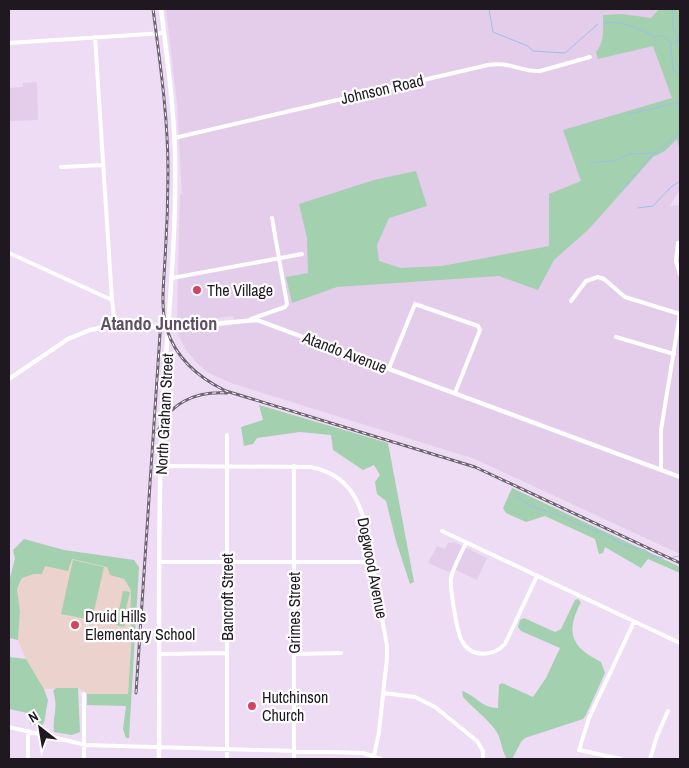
<svg xmlns="http://www.w3.org/2000/svg" width="689" height="768" font-family="'Archivo Narrow',sans-serif">
<style>
.built{fill:#e4cceb}
.education{fill:#ecd2cd}
.green{fill:#a3d0ae}
.lines{fill:none;stroke-linecap:round;stroke-linejoin:round}
.stream{stroke:#9dbfeb;stroke-width:1}
.minor{stroke:#fff;stroke-width:4}
.major{stroke:#fff;stroke-width:4.5}
.rail-casing{stroke:#6f6473;stroke-width:3}
.rail{stroke:#fff;stroke-width:1;stroke-dasharray:4;stroke-linecap:butt}
.poi-dot{fill:#d4445f;stroke:#fff;stroke-width:2}
.labels{text-anchor:middle;dominant-baseline:central;stroke-width:4.5;stroke-linejoin:round;paint-order:stroke}
.street-label{font-size:16px;fill:#1f1821;stroke:#fff}
.poi-label{font-size:16px;fill:#1f1821;stroke:#fff;text-anchor:start}
.neighbourhood-label{font-size:18px;font-weight:bold;fill:#5f4f64;stroke:#fff}
</style>
<rect width="100%" height="100%" fill="#eedbf4"/>
<path class="built" d="M166 9H680V189L670 206 680 205V554L475 459 231 383 207 372 196 362 186 350 177 333 235 324 233 316 185 322 180 321 177 317 180 194H182L177 102Z
M37 82 38 120 9 121V88L23 87V83Z
M454 542 487 558 477 580 452 568 449 572 428 563 437 546 445 549 448 543Z"/>
<path class="education" d="M72 559 107 567 110 575 124 579 131 590 130 621 132 630 128 694H88L78 688 44 689 26 659 18 640 20 611 17 589 23 578 45 566Z"/>
<path class="green" d="M659 9H680V151L677 139 665 151 653 157 589 229 554 260 538 290 499 276 337 287 292 303 286 277 308 273 307 238 299 204 374 180 416 171 427 206 389 218 377 245 379 261 401 268 442 266 549 246V194L581 181 563 130 672 98 653 46 598 59 596 52C605 41 603 29 603 15L622 14 651 18Z
M259 405 388 443 414 582 410 584 396 541 386 501 377 494 375 482 380 475 374 465 363 470 333 450 331 435 300 432 257 438 253 444 244 446 241 427 263 420Z
M512 488 680 567V573L648 559 641 568 605 547 603 553 599 554 595 539 545 516 526 522 506 513 503 508Z
M24 539 64 550 134 560 139 567 129 738H126L123 729 126 706 87 705V694H128L132 630 130 621 131 590 124 579 110 575 107 567 72 559 68 571 45 566 42 574H34L22 578 17 589 20 611 18 640 9 638V582L15 558 13 550Z
M73 560 104 567 92 620 61 614Z
M123 591 130 592 124 617 126 620 124 627 116 625Z
M578 599 581 602C565 633 571 647 601 662L605 673 586 715 583 719 525 738 521 742 512 759H506V757C501 749 502 740 496 731 488 719 473 708 463 697L462 691C477 696 481 708 498 708L499 685 502 683 533 697 546 678 560 648 521 631 518 627 520 620 524 618 555 632 561 629 575 600Z
M9 657 26 659 44 689 48 700 44 723 41 726 30 724 28 713 9 709Z
M56 688H78L80 732 72 735 54 732C52 716 59 708 53 691Z"/>
<g class="lines">
<path class="stream" d="M489 9 493 32 528 46 533 51 565 53 598 24
M672 9C674 15 672 21 673 27 675 32 677 35 678 41L671 45 673 70 680 74
M604 23C620 20 642 29 655 37L661 35 672 44
M629 114 680 102
M590 163 618 160 629 154 654 153 663 147 680 131
M620 192 654 153
M638 208 653 206 671 187 680 181
M517 497 531 506 564 517 583 526 606 535 626 546 645 550 653 556 663 558
M673 557 680 556"/>
<path class="minor" d="M95 37 112 300
M9 43 164 33
M174 138 488 65C509 61 521 72 540 71L590 57
M61 167 103 165
M678 243 676 261 680 275
M9 253 112 300 115 325
M172 278 302 254
M571 301 586 281 598 277 604 279 625 297 680 314
M251 319 285 307 287 304 272 218
M616 337 674 354
M389 368 415 304 478 326 480 330 455 393
M161 466 311 467C361 477 365 520 372 562 377 590 382 618 387 646V658L379 732 374 756
M661 469V430L680 313
M442 531 680 643
M466 543C461 554 453 567 451 579 450 589 457 633 462 641 471 658 493 657 505 644L537 576
M160 562H372
M160 654 227 653
M294 654 341 653
M383 693 415 697 435 707 477 741 483 751V759
M84 694V759
M9 727 86 745 363 753 381 759
M28 731V759
M227 759V435
M294 759V466
M621 759 579 750 589 718 634 622
M650 759 657 736 668 711"/>
<path class="major" d="M9 379 68 339 90 330 115 325 169 328 257 320 680 477
M159 759C160 647 157 535 162 423 166 334 177 245 175 155 174 106 167 57 161 9"/>
<defs>
<path id="rail" d="M153 9C160 62 168 117 168 171 168 200 167 229 165 259 164 282 160 307 167 330 177 360 199 378 226 391L475 467 680 563
M157 433C169 403 195 391 227 393
M136 693 161 319"/>
</defs>
<use href="#rail" class="rail-casing"/>
<use href="#rail" class="rail"/>
</g>
<g class="poi-dot">
<circle cx="197" cy="290" r="5"/>
<circle cx="75" cy="625" r="5"/>
<circle cx="252" cy="706" r="5"/>
</g>
<g class="labels">
<g class="street-label">
<text transform="translate(382 89) rotate(-13)">Johnson Road</text>
<text transform="translate(345 352) rotate(21)">Atando Avenue</text>
<text transform="translate(164 414) rotate(-87)">North Graham Street</text>
<text transform="translate(373 568) rotate(79)">Dogwood Avenue</text>
<text transform="translate(227 597) rotate(-90)">Bancroft Street</text>
<text transform="translate(294 613) rotate(-90)">Grimes Street</text>
</g>
<g class="poi-label">
<text x="207" y="290">The Village</text>
<text x="85" y="616">Druid Hills<tspan x="85" dy="18">Elementary School</tspan></text>
<text x="262" y="697">Hutchinson<tspan x="262" dy="18">Church</tspan></text>
</g>
<g class="neighbourhood-label">
<text x="159" y="323">Atando Junction</text>
</g>
</g>
<rect width="689" height="768" fill="none" stroke="#1f1821" stroke-width="20"/>
<g transform="translate(40 728) rotate(329)" stroke="#ffffff" stroke-width="4" paint-order="stroke">
<path d="M0-4L9 19L0 12L-9 19Z" fill="#1f1821"/>
<text y="-8" font-size="14" font-weight="bold" text-anchor="middle" fill="#1f1821">N</text>
</g>
</svg>
